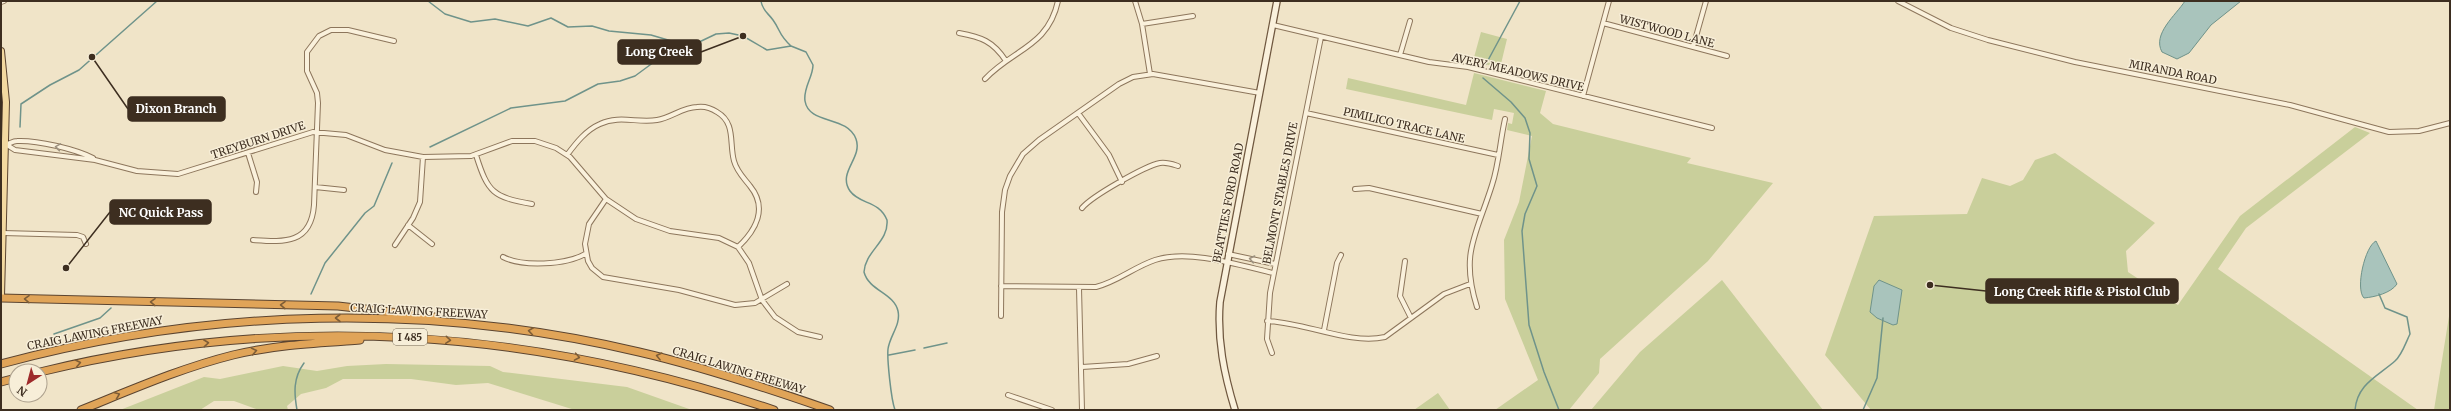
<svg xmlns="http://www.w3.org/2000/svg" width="2451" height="411" font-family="Merriweather,serif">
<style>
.green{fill:#c9cf9b}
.water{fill:#a9c4bc;stroke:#6f938a}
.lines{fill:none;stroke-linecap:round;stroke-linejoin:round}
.stream{stroke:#6f938a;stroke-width:1.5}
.minor-casing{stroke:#8d765c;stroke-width:6}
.secondary-casing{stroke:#6f573f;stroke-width:8}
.primary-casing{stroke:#5b4430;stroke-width:8}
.motorway-casing{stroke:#5b4430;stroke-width:9}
.minor{stroke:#faf1dc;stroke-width:4}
.secondary{stroke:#faf1dc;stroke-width:5.5}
.primary{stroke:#f3d9a0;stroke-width:6}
.motorway{stroke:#e0a458;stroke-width:7}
.oneway{stroke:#9c907e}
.oneway2{stroke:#7e5d36}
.labels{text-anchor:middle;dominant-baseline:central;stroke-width:3;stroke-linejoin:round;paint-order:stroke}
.shield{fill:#f7eed8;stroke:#756857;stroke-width:1}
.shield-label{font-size:10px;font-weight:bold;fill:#3d2e20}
.street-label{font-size:11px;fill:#3d2e20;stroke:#f7eed8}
.leader{fill:none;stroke:#3d2e20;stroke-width:1.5}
.callout-dot{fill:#3d2e20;stroke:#f7eed8;stroke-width:1.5}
.callout{fill:#3d2e20;stroke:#3d2e20;stroke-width:1.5}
.callout-label{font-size:12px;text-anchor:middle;font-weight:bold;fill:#fff}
</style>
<rect width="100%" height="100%" fill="#f0e4c8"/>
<path class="green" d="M1481 32 1507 39 1500 68 1473 61Z
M1474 73 1546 91 1540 113 1553 124 1691 158 1687 163 1773 183 1708 261 1600 359 1599 373 1569 410H1495L1538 380 1505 299 1504 240 1519 202 1532 136 1507 130 1508 123 1512 124 1514 113 1494 109 1492 120 1346 89 1348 78 1466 105Z
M2355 127 2370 133 2246 228 2218 269 2418 410H1871L1825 355 1874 216 1967 214 1982 178 2010 186 2023 180 2035 160 2055 153 2155 223 2126 251 2128 272 2178 305 2240 216Z
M1722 280 1823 410H1591L1640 352Z
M2450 310V410H2434Z
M386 364 490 366 503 372 627 387 692 410H575L488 383 456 385 411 379H343L326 388 301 394 287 406 288 410H259L234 401H214L200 410H120L204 377 220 379 283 366 317 371 347 366Z
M1438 393 1450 410H1414Z"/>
<path class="water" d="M2185 1H2241L2211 25 2189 53 2177 59 2162 52C2152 34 2176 15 2185 1Z
M2376 241 2397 284C2391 293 2375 297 2364 298 2355 289 2365 246 2376 241Z
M1879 280 1902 290 1897 324 1893 325 1877 318 1870 312 1874 286Z"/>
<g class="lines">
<path class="stream" d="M428 1 445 14 471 22 495 19 528 26 551 18 568 27 592 26 609 31 651 35 685 45 695 44 716 34 729 33 743 36 767 50 791 46 806 52 813 65C813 77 803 88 805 101 809 125 847 115 856 139 863 158 837 172 850 191 860 205 879 200 887 220 889 242 865 251 864 272 869 291 894 293 898 311 901 325 890 335 888 349 887 359 891 399 895 410
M761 1C762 10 768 13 773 20 781 31 778 34 791 46
M1486 64 1520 1
M1483 78 1511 102 1525 118 1530 133 1529 159 1537 186 1525 214 1522 231 1529 325 1544 372 1559 410
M20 127 21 104 50 85 79 70 157 1
M430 147 511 108 565 101 598 84 620 81 635 76 654 62 680 51 685 45
M311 294 325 263 365 213 374 206 392 163
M54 334 100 318 111 308
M924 348 947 343
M889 355 915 350
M297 410C294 393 293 378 304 363
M1863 410 1877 378 1883 318
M2355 410C2357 384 2378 376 2395 361 2402 355 2406 342 2410 334L2407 317 2385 308 2379 294"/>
<defs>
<path id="minor" d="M1135 1 1142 24 1150 74
M1898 1 1951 28 1988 40 2075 62 2290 105 2389 132 2419 131 2450 123
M1 2 4 1
M1603 23 1727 56
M1142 24 1193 16
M1273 25 1429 62 1468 67 1712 128
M959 33C981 37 993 41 1006 61
M1693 47 1706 1
M1400 55 1410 21
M985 79C1013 49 1048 47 1058 1
M1583 96 1609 1
M1078 113 1109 155 1122 182
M1306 113 1498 155
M5 145C9 144 13 141 17 141 37 140 75 149 93 158
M7 145 15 150 95 160 137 171 178 174 313 132 346 135 385 150 423 157 471 156 512 141H535L556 148 570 157 606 199 636 219 670 231 719 238 738 247 749 263 762 300 775 317 798 332 820 337
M248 153 257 182 256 192
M476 155C488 193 493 197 532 204
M567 155C576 143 586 130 600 124 619 115 637 123 657 120 671 118 683 107 697 107 704 106 711 108 717 112 736 123 729 143 734 161 737 172 744 178 750 186 768 208 756 230 738 247
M315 187 344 190
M1355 189 1369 188 1482 214
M606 199 589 224 585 244 588 261 592 268 603 277 679 290 735 305 755 303 787 284
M1082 208C1092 196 1145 166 1160 163 1167 162 1172 164 1178 166
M408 225 432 244
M3 233 77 235 83 237 86 244
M253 240C283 242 311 245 314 205L318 103 317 93 307 71V52L319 36 331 30H348L394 41
M395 245 413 218 420 202 423 157
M1228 254 1275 264
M503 257C522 267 566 265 585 254
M1405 261 1400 296 1411 318
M1001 286 1096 287C1117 282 1134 267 1155 260 1189 249 1239 265 1273 273
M1079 288 1082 410
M1477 307C1460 253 1476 236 1492 185 1499 164 1500 141 1505 119
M1001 316 1002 212 1005 190 1010 176 1023 154 1039 140 1119 84 1133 77 1153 74 1260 93
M1267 321C1305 322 1349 345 1385 337L1444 294 1470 284
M1324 330 1337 263 1341 255
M1272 353 1267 339 1270 293 1321 37
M1082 367 1128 364 1157 356
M1008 395 1052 410"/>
<path id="secondary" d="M1235 410C1224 374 1217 340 1220 302L1277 1"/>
<path id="primary" d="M1 51 6 102 1 296"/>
<path id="motorway" d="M1 298 338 306 435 317
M1 364C209 308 429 302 639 352 704 367 767 388 830 410
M40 372C289 311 532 329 774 410
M1 382 16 378
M81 410C131 390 181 368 233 355 275 345 317 343 360 340"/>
</defs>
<use href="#minor" class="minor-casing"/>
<use href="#secondary" class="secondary-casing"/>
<use href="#primary" class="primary-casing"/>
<use href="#motorway" class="motorway-casing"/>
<use href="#minor" class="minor"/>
<use href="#secondary" class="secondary"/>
<use href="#primary" class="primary"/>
<use href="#motorway" class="motorway"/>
</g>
<defs><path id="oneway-chevron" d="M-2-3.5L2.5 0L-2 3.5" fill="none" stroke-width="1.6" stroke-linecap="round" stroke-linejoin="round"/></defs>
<g class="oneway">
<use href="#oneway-chevron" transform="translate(58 147) rotate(-171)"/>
<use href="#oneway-chevron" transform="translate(1252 259) rotate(-168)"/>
</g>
<g class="oneway2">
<use href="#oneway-chevron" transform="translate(27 299) rotate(-179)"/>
<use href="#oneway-chevron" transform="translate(153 302) rotate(-179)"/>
<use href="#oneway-chevron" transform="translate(283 305) rotate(-179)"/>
<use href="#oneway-chevron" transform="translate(338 318) rotate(180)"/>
<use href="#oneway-chevron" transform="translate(531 331) rotate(-172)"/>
<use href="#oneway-chevron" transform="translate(448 340) rotate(5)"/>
<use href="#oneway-chevron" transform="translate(206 343) rotate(-6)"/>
<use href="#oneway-chevron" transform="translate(254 351) rotate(-11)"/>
<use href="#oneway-chevron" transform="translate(659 356) rotate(-166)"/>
<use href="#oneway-chevron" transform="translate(577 357) rotate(10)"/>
<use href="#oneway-chevron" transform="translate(78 363) rotate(-12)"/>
<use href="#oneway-chevron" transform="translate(117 395) rotate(-22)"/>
</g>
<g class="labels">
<rect class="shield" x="393" y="329" width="34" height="16" rx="3"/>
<g class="shield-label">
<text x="410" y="337">I 485</text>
</g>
<g class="street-label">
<text transform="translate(1667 31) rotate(15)">WISTWOOD LANE</text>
<text transform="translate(1518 72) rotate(13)">AVERY MEADOWS DRIVE</text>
<text transform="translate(2173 72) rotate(11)">MIRANDA ROAD</text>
<text transform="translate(1404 125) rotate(13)">PIMILICO TRACE LANE</text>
<text transform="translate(258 140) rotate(-18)">TREYBURN DRIVE</text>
<text transform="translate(1280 193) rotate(-79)">BELMONT STABLES DRIVE</text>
<text transform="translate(1228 203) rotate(-79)">BEATTIES FORD ROAD</text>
<text transform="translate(419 311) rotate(3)">CRAIG LAWING FREEWAY</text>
<text transform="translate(95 333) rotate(-11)">CRAIG LAWING FREEWAY</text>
<text transform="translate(739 370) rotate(17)">CRAIG LAWING FREEWAY</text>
</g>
</g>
<path class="leader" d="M743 36L701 52M92 57L128 109M66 268L110 212M1930 285L1986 291"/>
<g class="callout-dot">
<circle cx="743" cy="36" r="4"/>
<circle cx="92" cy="57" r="4"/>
<circle cx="66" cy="268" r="4"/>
<circle cx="1930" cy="285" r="4"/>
</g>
<g class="callout">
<rect x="618" y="40" width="83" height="24" rx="4"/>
<rect x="128" y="97" width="97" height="24" rx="4"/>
<rect x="110" y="200" width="101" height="24" rx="4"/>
<rect x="1986" y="279" width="192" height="24" rx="4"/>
</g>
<g class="callout-label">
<text x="659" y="56">Long Creek</text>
<text x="176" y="113">Dixon Branch</text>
<text x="161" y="217">NC Quick Pass</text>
<text x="2082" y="296">Long Creek Rifle &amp; Pistol Club</text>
</g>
<rect width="2451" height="411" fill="none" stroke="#3d2e20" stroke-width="4"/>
<g transform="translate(28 383) rotate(216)"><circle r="19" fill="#f7eed8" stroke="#ada18e"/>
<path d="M0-3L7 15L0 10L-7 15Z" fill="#9e2a2b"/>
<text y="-6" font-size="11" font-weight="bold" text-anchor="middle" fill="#3d2e20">N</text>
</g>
</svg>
